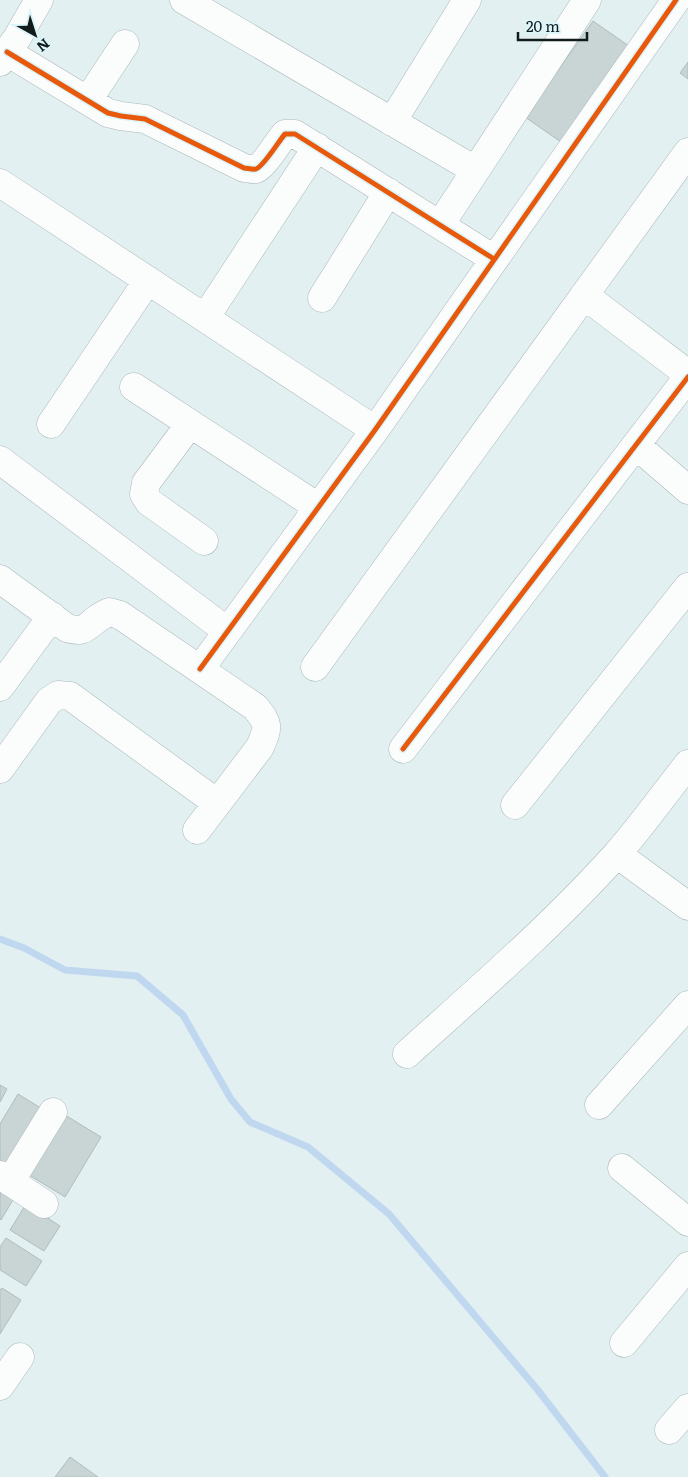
<svg xmlns="http://www.w3.org/2000/svg" width="688" height="1477" font-family="Literata,serif">
<style>
.lines{fill:none;stroke-linecap:round;stroke-linejoin:round}
.stream{stroke:#c0d7f0;stroke-width:7}
.building{fill:#c9d4d4;stroke:#b1bcbc}
.minor-casing{stroke:#acb7b8;stroke-width:29}
.minor{stroke:#fbfdfd;stroke-width:28}
.cycleway-casing{stroke:#dbf5f9;stroke-width:8}
.cycleway{stroke:#e8590c;stroke-width:5}
</style>
<rect width="100%" height="100%" fill="#e2f0f2"/>
<g class="lines">
<path class="stream" d="M0 939 24 948 65 970 137 976 183 1015 231 1099 250 1122 308 1147 389 1214 537 1389 605 1477"/>
</g>
<path class="building" d="M593 21 629 46 561 142 525 117Z
M688 62V79L680 73Z
M0 1085 7 1089 0 1102Z
M18 1094 44 1110 9 1168 0 1162V1124Z
M65 1115 101 1137 65 1197 29 1175Z
M0 1183 17 1193 1 1220 0 1219Z
M26 1204 60 1226 44 1251 10 1230Z
M6 1238 42 1261 26 1286 0 1270V1247Z
M2 1288 21 1300 0 1334V1290Z
M70 1457 98 1477H55Z"/>
<g class="lines">
<defs>
<path id="minor" d="M184 0 475 170
M7 52 108 113 121 116 145 119 244 168C247 168 253 170 256 169 264 166 278 142 285 134H295L494 259
M0 62 17 38 39 0
M88 100 125 44
M392 122 467 0
M0 183 375 430
M440 225 587 0
M584 295 688 374
M322 298 388 192
M205 318 317 147
M134 387 318 507
M51 424 148 280
M190 424 146 483 144 494 149 502 204 541
M636 445 688 490
M0 460 227 631
M0 579 67 628C84 633 85 628 97 619 101 616 105 614 109 612L120 615 255 707C269 724 269 726 260 747L197 830
M315 667 688 152
M200 669 375 430 676 0
M0 687 52 616
M403 749 688 377
M0 769 49 701 58 695 70 696 217 803
M515 805 688 587
M617 854 688 906
M407 1054C478 990 551 927 615 856 641 827 664 794 688 764
M599 1105 688 1005
M622 1168 688 1222
M0 1175 44 1204
M10 1182 53 1112
M624 1343 688 1266
M0 1386 20 1357
M669 1430 688 1408"/>
</defs>
<use href="#minor" class="minor-casing"/>
<use href="#minor" class="minor"/>
<defs>
<path id="cycleway" d="M7 52 108 113 121 116 145 119 244 168C247 168 253 170 256 169 264 166 278 142 285 134H295L494 259
M200 669 375 430 676 0
M403 749 688 377"/>
</defs>
<use href="#cycleway" class="cycleway-casing"/>
<use href="#cycleway" class="cycleway"/>
</g>
<g transform="translate(35 35) rotate(141)" stroke="#dbf5f9" stroke-width="4" paint-order="stroke">
<path d="M0-4L9 19L0 12L-9 19Z" fill="#131c1d"/>
<text y="-8" font-size="14" font-weight="bold" text-anchor="middle" fill="#131c1d">N</text>
</g>
<path d="M518 32v8h69v-8" fill="none" stroke="#131c1d" stroke-width="2.5"/>
<text x="526" y="32" font-size="15" fill="#131c1d" stroke="#dbf5f9" stroke-width="4" paint-order="stroke">20 m</text>
</svg>
